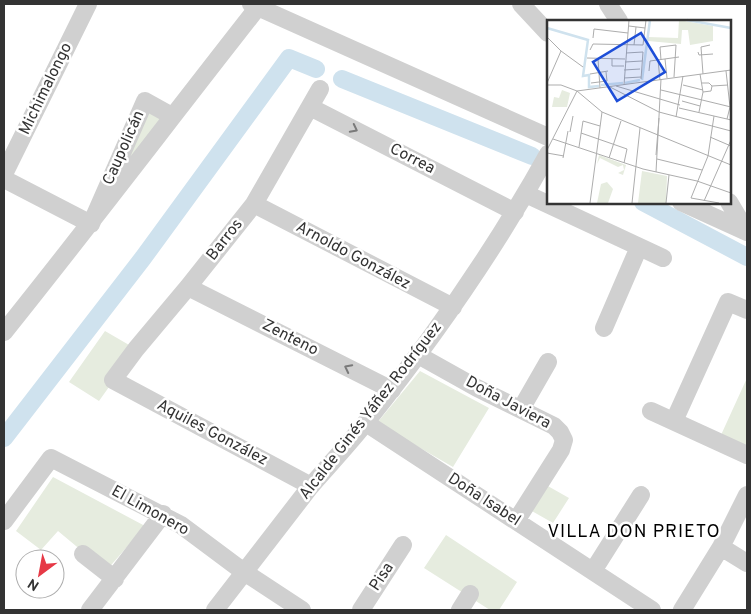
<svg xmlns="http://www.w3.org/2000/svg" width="751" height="614" font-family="Overpass,sans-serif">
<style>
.green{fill:#e6ecdf}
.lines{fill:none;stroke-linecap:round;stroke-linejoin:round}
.canal{stroke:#cfe2ee;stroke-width:18}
.minor{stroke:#d0d0d0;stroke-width:18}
.oneway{stroke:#7a7a7a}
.labels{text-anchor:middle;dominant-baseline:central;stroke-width:5;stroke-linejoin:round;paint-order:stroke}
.street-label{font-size:16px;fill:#333;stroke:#fff}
.neighbourhood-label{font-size:18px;letter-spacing:1px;fill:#000;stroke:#fff}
.inset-river{fill:none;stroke:#cfe2ee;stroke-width:2.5}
.inset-road{fill:none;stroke:#adadad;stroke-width:1}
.view{fill:#1d4ed8;fill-opacity:0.15;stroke:#1d4ed8;stroke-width:2.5}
.inset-edge{fill:none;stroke:#333;stroke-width:2.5}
</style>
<rect width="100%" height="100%" fill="#fff"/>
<path class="green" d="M146 109 163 119 123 172Z
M105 331 136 349 99 401 69 382Z
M420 371 489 408 453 467 377 423Z
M747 378V448L721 435Z
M53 477 145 526 106 571 58 531 41 550 16 531Z
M539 481 569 498 553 523 523 506Z
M446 535 517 582 499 610H490L424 568Z"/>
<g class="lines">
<path class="canal" d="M342 79 532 156
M643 202 747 257
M4 438 143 258 289 58 316 69"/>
<path class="minor" d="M251 4 548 137
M521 4 548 33
M608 4 619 21
M310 107 515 212
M4 174 88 4
M4 179 91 224 145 101 172 116
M526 194 663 258
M681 202 747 232
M729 202 747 232
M254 204 453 307
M188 287 392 390
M604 328 639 247
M4 332C90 225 173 115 258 7
M418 355 477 388 554 426 560 432 564 440 561 450 516 521
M521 409 548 362
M651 411 747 455
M674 421 728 302 747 310
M366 423 652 610
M311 486 113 380 136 349 188 287 254 204 320 89
M4 521 51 458 181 525 244 572 302 610
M721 547 747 563
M83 554 115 579
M593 571 641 495
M90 610 163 514
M215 610C247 569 278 528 310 487 329 465 349 444 367 421 434 337 496 248 548 154
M361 610 403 545
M460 610 470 594
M682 610 721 547 747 495"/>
</g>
<defs><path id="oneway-chevron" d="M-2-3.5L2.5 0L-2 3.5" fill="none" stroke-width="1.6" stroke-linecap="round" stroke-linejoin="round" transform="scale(1.25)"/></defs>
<g class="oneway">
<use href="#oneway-chevron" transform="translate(354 129) rotate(27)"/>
<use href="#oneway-chevron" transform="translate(348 368) rotate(-153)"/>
</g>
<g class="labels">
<g class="street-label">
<text transform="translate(46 89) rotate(-64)">Michimalongo</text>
<text transform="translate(124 148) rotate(-66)">Caupolicán</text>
<text transform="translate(412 159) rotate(27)">Correa</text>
<text transform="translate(225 240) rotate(-52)">Barros</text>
<text transform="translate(353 256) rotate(28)">Arnoldo González</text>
<text transform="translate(290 338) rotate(27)">Zenteno</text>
<text transform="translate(508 403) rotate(28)">Doña Javiera</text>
<text transform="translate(371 411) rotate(-52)">Alcalde Ginés Yáñez Rodríguez</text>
<text transform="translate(212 433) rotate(28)">Aquiles González</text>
<text transform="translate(484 500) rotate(33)">Doña Isabel</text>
<text transform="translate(150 511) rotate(29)">El Limonero</text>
<text transform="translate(382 577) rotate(-57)">Pisa</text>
</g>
<g class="neighbourhood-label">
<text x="634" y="532">VILLA DON PRIETO</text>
</g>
</g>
<g transform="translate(547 20)">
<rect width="184" height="184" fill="#fff"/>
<path d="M132 0 166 6V21L143 25 141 10H135L134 24 101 21V17L131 18ZM15 70 23 73 20 87H5L7 77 12 78ZM52 135 79 145 76 155 71 153 77 150 76 145 71 147 53 138 50 144ZM95 151 120 156 119 183H91ZM60 162 66 169 61 183H50L54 164Z" fill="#e6ecdf"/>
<path class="inset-river" d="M140 0 184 8M0 8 41 20 36 56 42 55V67L52 66M95 60 103 0M78 63 93 60M54 65 76 63"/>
<path class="inset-road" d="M82 6 98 8M0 17 14 31M46 18 47 9 81 13M87 25 89 7M43 30 46 24 96 25 99 0M151 32 152 35 166 34M79 33 96 32 94 59M40 38 78 39M51 39 53 68M65 39V46H77M118 39 120 58M111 40 113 60M114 40 113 27 129 25 127 57M78 42 95 41M77 50 93 49M102 51 103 41 132 37M179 51 183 87 180 99 184 100M43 54 61 51M156 54 154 27 163 25M77 58 94 57M0 63 14 31 36 47M44 63 60 61 59 52M155 63H162L165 66 164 71 156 72M0 65H14L30 71 55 92 184 145M77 65 82 0M136 65 156 70M69 66 133 85M165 66 181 65M63 67 112 92 184 111M114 70 184 87M135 81 153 86M132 88 180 99M152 92 156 72 153 54M167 96 161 136 144 178 172 183M129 97 136 56M23 112 26 96M34 113 80 129 77 143M163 117 184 126M6 119 96 149 150 161 184 173M32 127 36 101 53 106M0 130 30 71 184 50M0 133 17 136M109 135 112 98M16 138 21 111M62 138 74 101M110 139 155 150M109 152 114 59M157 181 184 120M43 183 55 92M85 183 93 108M119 183 122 155"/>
<path class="view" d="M94 13 118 52 70 81 46 42Z"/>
<rect width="184" height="184" class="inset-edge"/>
</g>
<rect width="751" height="614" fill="none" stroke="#333333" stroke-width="10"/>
<g transform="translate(40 574) rotate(212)"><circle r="24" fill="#ffffff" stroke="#adadad"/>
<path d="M0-4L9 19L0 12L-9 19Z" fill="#e63946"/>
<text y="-8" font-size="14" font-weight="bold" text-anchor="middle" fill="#333333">N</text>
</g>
</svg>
